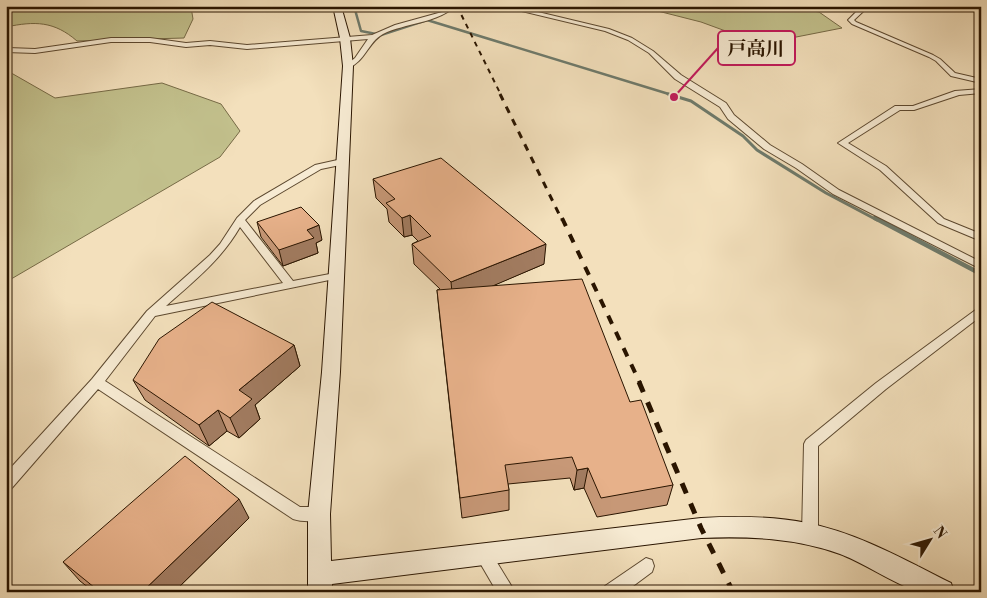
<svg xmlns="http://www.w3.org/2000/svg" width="987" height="598" font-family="'Libre Bodoni','Noto Serif JP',serif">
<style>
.green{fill:#c2c08c;stroke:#766a46}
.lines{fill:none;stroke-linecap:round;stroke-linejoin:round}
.stream-far2{stroke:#6e7a6b;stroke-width:2.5}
.stream-far1{stroke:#6e7a6b;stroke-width:3}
.stream{stroke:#6e7a6b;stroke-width:4.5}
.street-casing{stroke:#5c482f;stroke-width:2}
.secondary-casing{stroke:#2a1500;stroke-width:2}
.street{fill:#f7ebd3;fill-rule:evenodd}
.secondary{fill:#f7ebd3;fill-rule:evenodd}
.rail-far3{stroke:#2a1500;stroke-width:2;stroke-dasharray:5 5;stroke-linecap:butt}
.rail-far2{stroke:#2a1500;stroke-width:3;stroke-dasharray:7 7;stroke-linecap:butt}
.rail-far1{stroke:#2a1500;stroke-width:4;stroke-dasharray:9 9;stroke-linecap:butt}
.rail{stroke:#2a1500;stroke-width:5;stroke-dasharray:11 11;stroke-linecap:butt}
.wall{fill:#c79877;stroke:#2a1500}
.shaded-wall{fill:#a27c61;stroke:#2a1500}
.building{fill:#e7b18a;stroke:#2a1500}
.leader{fill:none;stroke:#c2185b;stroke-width:2}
.callout-dot{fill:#c2185b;stroke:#f7ebd3;stroke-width:2}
.callout{fill:#f7ebd3;stroke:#c2185b;stroke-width:2}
.callout-label{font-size:19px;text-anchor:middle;font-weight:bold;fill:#2a1500}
</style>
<rect width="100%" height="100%" fill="#f3e0bc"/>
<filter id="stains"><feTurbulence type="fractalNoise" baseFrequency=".004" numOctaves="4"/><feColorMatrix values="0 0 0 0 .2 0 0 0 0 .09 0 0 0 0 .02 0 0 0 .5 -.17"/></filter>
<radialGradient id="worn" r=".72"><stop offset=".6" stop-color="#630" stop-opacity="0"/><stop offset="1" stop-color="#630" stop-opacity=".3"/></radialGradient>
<path class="green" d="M6 6H188L191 7 193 19 184 38 77 41C54 21 35 21 6 27Z
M638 6H783L819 12 842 28 781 40 742 37 701 22Z
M6 70 55 98 162 83 221 104 240 131 220 157 6 282Z"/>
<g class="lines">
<path class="stream-far2" d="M354 6 361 31 381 35 427 20 672 95"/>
<path class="stream-far1" d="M668 94 691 101 743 136 757 150 826 193 877 220"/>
<path class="stream" d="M875 218 981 274"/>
<defs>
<path id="street" d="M448 6H455C438 23 405 23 383 34 368 42 365 62 348 68L345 66 355 58 368 39 247 49 210 45 186 47 150 42H111L35 53 6 52 8 48 35 49 111 38H150L186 43 210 41 247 45 372 35 395 25 442 12Z
M501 6H513L609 29 632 38 653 51 681 75 726 103 734 115 770 145 802 164 839 190 981 262V269L833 194 796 168 764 149 728 119 720 107 675 79 649 53 628 40 605 31Z
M862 6H869L854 20 856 22 933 55 940 59 955 73 981 79V83L951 76 936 61 929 57 852 24 848 20Z
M981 89V93L959 95 914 110H900L848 143 886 166 944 219 981 234V241L938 223 880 170 838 143 895 106H913L955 91Z
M342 159 345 160V164L321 169 260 205 245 220 293 281 335 273 340 276 339 278 155 316 105 381 300 507H319L324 509 327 514 324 519C315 522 302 522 293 519L98 389 11 489 6 490V473L92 379 147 311 210 255 220 244 237 218 254 201 315 165ZM240 227 283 283 166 306C194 281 221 260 240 227Z
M981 306V316L886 389 818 446V535L816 540 810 542 804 540 802 535 804 444 806 440 876 383Z
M484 548 490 551 515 592H497L476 556 478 551Z
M646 558 652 560 654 566 652 572 625 592H603L605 586Z"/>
<path id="secondary" d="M333 6H341L350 38 353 66 340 372 330 514 331 561 701 518C736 516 772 516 807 523 858 533 905 560 951 583L954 592C943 592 926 595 916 591 891 582 866 564 840 554 796 538 748 536 701 538L332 584V592H308V514L322 372 343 66 340 38Z"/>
</defs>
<use href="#street" class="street-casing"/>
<use href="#secondary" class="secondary-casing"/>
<use href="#street" class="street"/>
<use href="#secondary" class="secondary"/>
<path class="rail-far3" d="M457 6 501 95"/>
<path class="rail-far2" d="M500 94 562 220"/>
<path class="rail-far1" d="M562 218 640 383"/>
<path class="rail" d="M639 382 701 528 733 592"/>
</g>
<path class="wall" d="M373 179 544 264 494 285 630 402 673 485 667 505 597 517 584 488 574 490 570 478 508 484 509 490V510L462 518 439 310 437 290 440 289 414 264 412 244 418 241 412 235 404 237 389 222 387 209 376 198Z
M257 222 322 240 316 243 318 253 283 266 261 237Z
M294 345 300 366 255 405 260 419 239 438 227 431 209 446 145 400 133 380Z
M249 518 174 592H94L80 581 63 562Z"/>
<path class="shaded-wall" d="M410 215 412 235 404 237 402 218Z
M319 225 322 240 316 243 318 253 283 266 279 250 307 230Z
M546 244 544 264 453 303 451 282Z
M294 345 300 366 255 405 260 419 239 438 230 418 239 390Z
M218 410 227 431 209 446 199 425Z
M588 468 584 488 574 490 577 470Z
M239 499 249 518 174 592H142Z"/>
<path class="building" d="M441 158 546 244 451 282 412 244 431 236 410 215 402 218 386 203 395 199 373 179Z
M301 207 319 225 307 230 314 238 279 250 257 222Z
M582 279 630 402 641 400 673 485 601 498 588 468 577 470 572 457 505 465 509 490 460 498 437 290Z
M212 302 294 345 239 390 252 399 230 418 218 410 199 425 133 380 159 339Z
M185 456 239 499 142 592H100L63 562Z"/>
<path class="leader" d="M674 97L718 48"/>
<circle class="callout-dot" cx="674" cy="97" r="5"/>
<rect class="callout" x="718" y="31" width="77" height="34" rx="5"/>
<g class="callout-label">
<text x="756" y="55">戸高川</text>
</g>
<rect width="987" height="598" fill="none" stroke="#f3e0bc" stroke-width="25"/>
<rect x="8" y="8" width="972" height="583" fill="none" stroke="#2a1500" stroke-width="2.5"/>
<rect x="12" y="12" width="962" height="573" fill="none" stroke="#2a1500"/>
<g transform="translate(930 540) rotate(53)" stroke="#f7ebd3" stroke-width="4" paint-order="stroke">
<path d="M0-4L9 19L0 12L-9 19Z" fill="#2a1500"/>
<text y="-8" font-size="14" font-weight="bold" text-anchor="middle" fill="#2a1500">N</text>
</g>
<rect width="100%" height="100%" filter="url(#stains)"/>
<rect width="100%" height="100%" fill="url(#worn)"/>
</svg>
